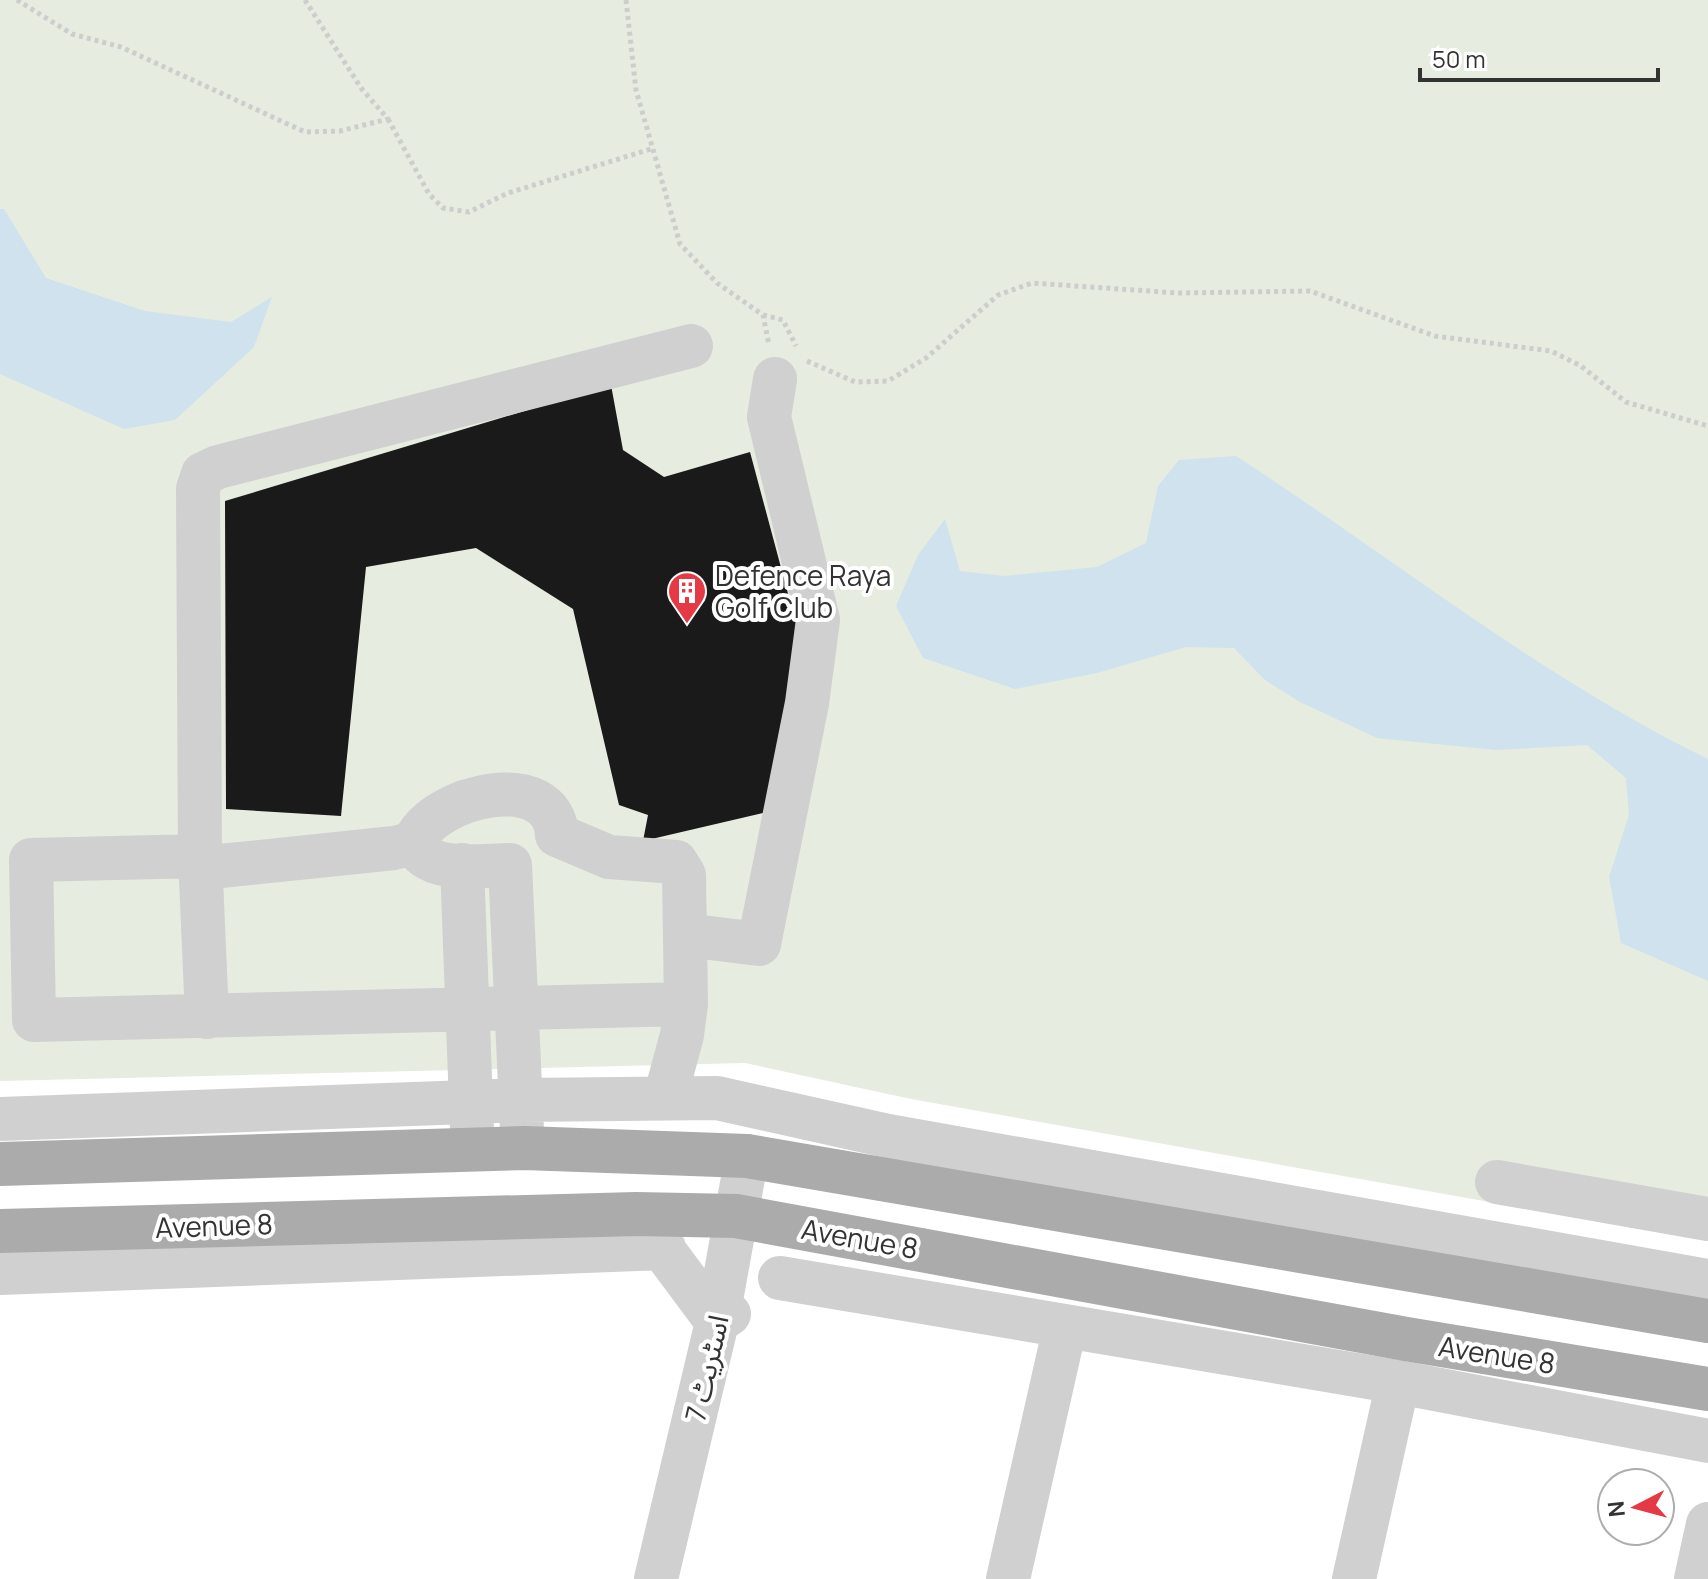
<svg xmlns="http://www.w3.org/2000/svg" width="1708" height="1579" font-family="Manrope,'Noto Sans Arabic',sans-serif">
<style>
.green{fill:#e6ecdf}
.water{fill:#cfe2ee}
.building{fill:#1a1a1a}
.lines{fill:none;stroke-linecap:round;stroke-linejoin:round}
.path{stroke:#cdcdcd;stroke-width:5;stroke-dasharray:4 4;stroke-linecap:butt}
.minor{stroke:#d0d0d0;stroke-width:44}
.major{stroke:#ababab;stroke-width:44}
.labels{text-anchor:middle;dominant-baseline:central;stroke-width:8;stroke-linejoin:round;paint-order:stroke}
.poi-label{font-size:28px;fill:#333;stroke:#fff;text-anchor:start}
.street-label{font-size:28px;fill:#333;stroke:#fff}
</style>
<rect width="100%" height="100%" fill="#fff"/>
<path class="green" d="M0 0H1708V1241L911 1099 745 1063 0 1081Z"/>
<path class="water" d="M0 209H4L46 278 145 311 231 322 272 297 254 347 175 420 124 429 0 374Z
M1236 456C1393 558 1539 676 1708 759V981L1621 943 1609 877 1629 815 1626 778 1587 745 1496 750 1377 738 1300 702 1265 680 1234 648 1186 647 1097 673 1015 689 923 658 896 606 918 555 945 519 960 571 1004 576 1097 567 1146 543 1158 486 1179 460Z"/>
<path class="building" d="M611 385 623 450 664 477 750 452 801 642 771 811 643 841 648 815 619 805 573 609 476 548 366 567 341 816 226 809 225 501Z"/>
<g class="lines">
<path class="path" d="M17 0 72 34 121 47 305 132 340 131 388 119 361 88 305 0
M626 0 636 90 680 244 717 283 763 315 769 345
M388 119 429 194 443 208 469 212 508 193 651 149
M763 315 783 320 796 346
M807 361 855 382 888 381 926 358 998 295 1032 283 1178 293 1310 291 1435 336 1551 351 1581 366 1626 402 1708 426"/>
<path class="minor" d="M414 843C429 875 480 865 510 865L522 1130
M200 856 31 860 34 1020 686 1004
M462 865 472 1130
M201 868 394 848 414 843C432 795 554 767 557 835L609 857 676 862 684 875 686 1004 682 1035 665 1098
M685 935 759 944 807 703 818 620 769 417 775 379
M207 1017 200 856 198 489 203 474 218 467 691 346
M0 1119 521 1100 717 1098 888 1136 1708 1281
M1497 1182 1708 1219
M645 1225 717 1322 729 1314
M0 1273 664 1248
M780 1278 1398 1382 1708 1441
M656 1579 717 1322 747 1156
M1008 1579 1065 1327
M1354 1579 1398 1382
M1696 1579 1708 1524"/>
<path class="major" d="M0 1164 524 1148 747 1156 1708 1321
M0 1231 636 1214 736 1216 1406 1339 1708 1389"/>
</g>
<defs>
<symbol id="building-pin" viewBox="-11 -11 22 30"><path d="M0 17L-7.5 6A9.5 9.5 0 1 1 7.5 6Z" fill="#e63946" stroke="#fff"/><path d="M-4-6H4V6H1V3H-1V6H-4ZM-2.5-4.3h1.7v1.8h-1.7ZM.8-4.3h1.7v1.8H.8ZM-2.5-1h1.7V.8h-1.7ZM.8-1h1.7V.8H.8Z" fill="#fff"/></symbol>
</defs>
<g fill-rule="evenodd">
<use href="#building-pin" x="665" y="569" width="44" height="60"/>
</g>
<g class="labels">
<g class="poi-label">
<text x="715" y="575">Defence Raya<tspan x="715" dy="32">Golf Club</tspan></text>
</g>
<g class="street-label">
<text transform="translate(214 1225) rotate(-2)">Avenue 8</text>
<text transform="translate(860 1238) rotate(10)">Avenue 8</text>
<text transform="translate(1497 1354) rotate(9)">Avenue 8</text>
<text transform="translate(706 1368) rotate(-77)">اسٹریٹ 7</text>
</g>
</g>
<g transform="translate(1636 1507) rotate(264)"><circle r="38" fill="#ffffff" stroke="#adadad" stroke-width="2"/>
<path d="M0-6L14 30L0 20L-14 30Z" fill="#e63946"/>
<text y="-12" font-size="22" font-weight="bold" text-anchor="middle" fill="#333333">N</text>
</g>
<path d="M1420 68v12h238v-12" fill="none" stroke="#333333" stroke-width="4"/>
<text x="1432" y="68" font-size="24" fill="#333333" stroke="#ffffff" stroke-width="6" paint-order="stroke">50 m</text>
</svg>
